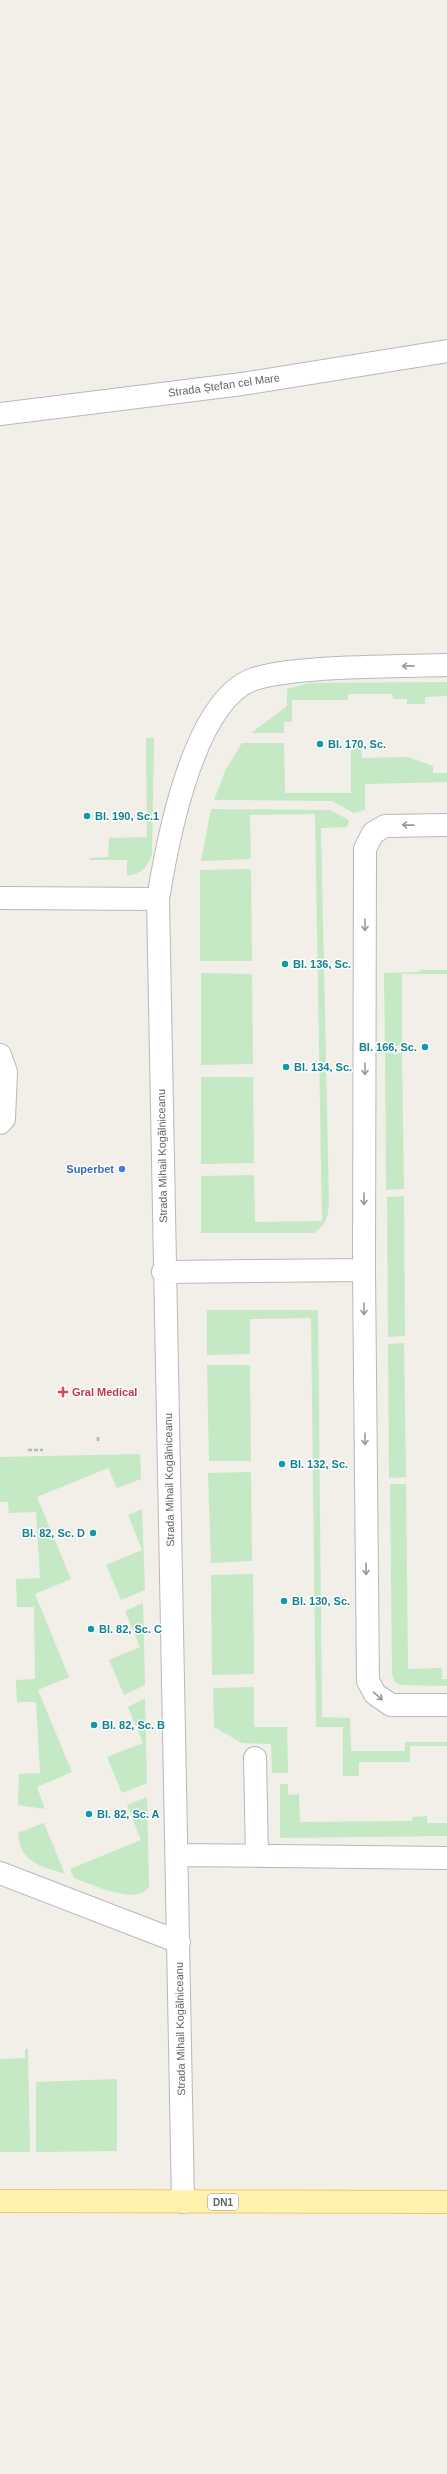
<svg xmlns="http://www.w3.org/2000/svg" width="447" height="2474" font-family="Arial,sans-serif">
<style>
.green{fill:#c5e8c5}
.lines{fill:none;stroke-linecap:round;stroke-linejoin:round}
.minor-casing{stroke:#b5b8bc;stroke-width:24}
.major-casing{stroke:#f2c960;stroke-width:24}
.path{stroke:#9cc7a9;stroke-width:2.5;stroke-dasharray:4 2;stroke-linecap:butt}
.minor{stroke:#fff;stroke-width:22}
.major{stroke:#fff2af;stroke-width:22}
.oneway{stroke:#979a9d}
.culture-dot{fill:#0f9aa8;stroke:#fff;stroke-width:1.5}
.shop-dot{fill:#3f7fe0;stroke:#fff;stroke-width:1.5}
.health-dot{fill:#e0444e;stroke:#fff;stroke-width:1.5}
.labels{text-anchor:middle;dominant-baseline:central;stroke-width:3;stroke-linejoin:round;paint-order:stroke}
.shield{fill:#fff;stroke:#8f9295;stroke-width:1}
.shield-label{font-size:10px;font-weight:bold;fill:#5f6368}
.street-label{font-size:11px;fill:#5f6368;stroke:#fff}
.culture-label{font-size:11px;font-weight:bold;fill:#0d838f;stroke:#fff;text-anchor:start}
.shop-label{font-size:11px;font-weight:bold;fill:#366cbe;stroke:#fff;text-anchor:end}
.health-label{font-size:11px;font-weight:bold;fill:#be3a42;stroke:#fff;text-anchor:start}
</style>
<rect width="100%" height="100%" fill="#f1efe8"/>
<path class="green" d="M447 682V696L425 697V704H407V699H393L392 694H348V700H292V722H284V733H251L287 706V689L309 683Z
M146 738H154L152 854C148 867 141 874 127 876V860H90V858L108 857 109 838 147 837Z
M242 743H284L285 793H351V744L361 743 362 758 408 757 433 766V773H447V782L365 784V810L354 813 332 801 214 800 226 769Z
M211 809 330 810 349 820 347 827 321 828 329 1203C328 1218 326 1224 314 1233H201V1176L254 1175 255 1222 322 1221 315 814 250 815 251 859 201 861Z
M251 869 252 961H200V870Z
M420 970H447V974H402V1046H385L384 973 419 972Z
M201 973 252 974 253 1064 201 1065Z
M385 1053H402L404 1189 386 1190Z
M201 1077H253L254 1163 201 1164Z
M404 1196 405 1336 388 1337 387 1197Z
M207 1310H318L322 1717 350 1718 351 1751H405V1742H447V1746H410V1762H359V1776H343V1727H316L311 1318 250 1319V1354L207 1355Z
M404 1343 406 1477 389 1478 388 1344Z
M207 1365H250L251 1461H209Z
M140 1454 141 1479 117 1488 108 1468 37 1497 71 1579 35 1594 69 1677 38 1690 72 1772 37 1787 45 1809 18 1805 19 1774 40 1773 36 1702H17L16 1680 35 1679 34 1607H17L16 1579 40 1578 36 1512 9 1513 8 1502H0V1457Z
M251 1472 252 1561 211 1563 208 1473Z
M390 1484H406L408 1669 442 1668V1679H447V1686L400 1685 395 1682 392 1674Z
M142 1509 145 1590 121 1600 106 1565 142 1550 128 1515Z
M253 1574 254 1674 212 1675 211 1575Z
M143 1603 145 1685 124 1695 109 1660 140 1647 125 1611Z
M254 1687V1727H287L288 1773H272L271 1744 242 1743 214 1727 213 1688Z
M145 1698 147 1783 122 1793 107 1757 143 1743 128 1707Z
M280 1784H288V1795L299 1794 300 1822 412 1821 413 1817 427 1816V1823H447V1836L280 1838Z
M147 1797 149 1887C137 1906 91 1884 74 1878L70 1869 141 1840 127 1805Z
M43 1823H44L65 1874C39 1865 21 1864 18 1833Z
M25 2049H28L30 2152H0V2059L25 2058Z
M117 2079V2151L36 2152V2082Z"/>
<g class="lines">
<defs>
<path id="minor" d="M0 414 242 384 447 351
M447 825 385 826 373 833 365 849 364 1270 368 1681 375 1694 391 1705H447
M0 898 158 899
M0 1055 6 1072 4 1119 0 1123
M163 1272 364 1270
M255 1758 257 1856
M178 1855 447 1858
M0 1873 179 1942
M183 2202C176 1768 164 1334 158 899 167 843 193 700 254 679 275 672 299 671 320 669 362 666 405 666 447 665"/>
<path id="major" d="M0 2201 447 2202"/>
</defs>
<use href="#minor" class="minor-casing"/>
<use href="#major" class="major-casing"/>
<path class="path" d="M98 1437V1442
M28 1450H43"/>
<use href="#minor" class="minor"/>
<use href="#major" class="major"/>
</g>
<defs><path id="oneway-shaft" d="M-6 0H5M1.5-3L5.5 0L1.5 3" fill="none" stroke-width="1.6" stroke-linecap="round" stroke-linejoin="round"/></defs>
<g class="oneway">
<use href="#oneway-shaft" transform="translate(408 666) rotate(179)"/>
<use href="#oneway-shaft" transform="translate(408 825) rotate(-179)"/>
<use href="#oneway-shaft" transform="translate(365 925) rotate(90)"/>
<use href="#oneway-shaft" transform="translate(365 1069) rotate(90)"/>
<use href="#oneway-shaft" transform="translate(364 1199) rotate(90)"/>
<use href="#oneway-shaft" transform="translate(364 1309) rotate(90)"/>
<use href="#oneway-shaft" transform="translate(365 1439) rotate(90)"/>
<use href="#oneway-shaft" transform="translate(366 1569) rotate(90)"/>
<use href="#oneway-shaft" transform="translate(378 1696) rotate(41)"/>
</g>
<g class="culture-dot">
<circle cx="320" cy="744" r="4"/>
<circle cx="87" cy="816" r="4"/>
<circle cx="285" cy="964" r="4"/>
<circle cx="425" cy="1047" r="4"/>
<circle cx="286" cy="1067" r="4"/>
<circle cx="282" cy="1464" r="4"/>
<circle cx="93" cy="1533" r="4"/>
<circle cx="284" cy="1601" r="4"/>
<circle cx="91" cy="1629" r="4"/>
<circle cx="94" cy="1725" r="4"/>
<circle cx="89" cy="1814" r="4"/>
</g>
<circle class="shop-dot" cx="122" cy="1169" r="4"/>
<path class="health-dot" d="M61 1386h4v4h4v4h-4v4h-4v-4h-4v-4h4z"/>
<g class="labels">
<rect class="shield" x="208" y="2194" width="30" height="16" rx="3"/>
<g class="shield-label">
<text x="223" y="2202">DN1</text>
</g>
<g class="street-label">
<text transform="translate(224 385) rotate(-8)">Strada Ștefan cel Mare</text>
<text transform="translate(162 1156) rotate(-91)">Strada Mihail Kogălniceanu</text>
<text transform="translate(169 1480) rotate(-91)">Strada Mihail Kogălniceanu</text>
<text transform="translate(180 2029) rotate(-91)">Strada Mihail Kogălniceanu</text>
</g>
<g class="culture-label">
<text x="328" y="744">Bl. 170, Sc.</text>
<text x="95" y="816">Bl. 190, Sc.1</text>
<text x="293" y="964">Bl. 136, Sc.</text>
<text x="417" y="1047" text-anchor="end">Bl. 166, Sc.</text>
<text x="294" y="1067">Bl. 134, Sc.</text>
<text x="290" y="1464">Bl. 132, Sc.</text>
<text x="85" y="1533" text-anchor="end">Bl. 82, Sc. D</text>
<text x="292" y="1601">Bl. 130, Sc.</text>
<text x="99" y="1629">Bl. 82, Sc. C</text>
<text x="102" y="1725">Bl. 82, Sc. B</text>
<text x="97" y="1814">Bl. 82, Sc. A</text>
</g>
<g class="shop-label">
<text x="114" y="1169">Superbet</text>
</g>
<g class="health-label">
<text x="72" y="1392">Gral Medical</text>
</g>
</g>
</svg>
